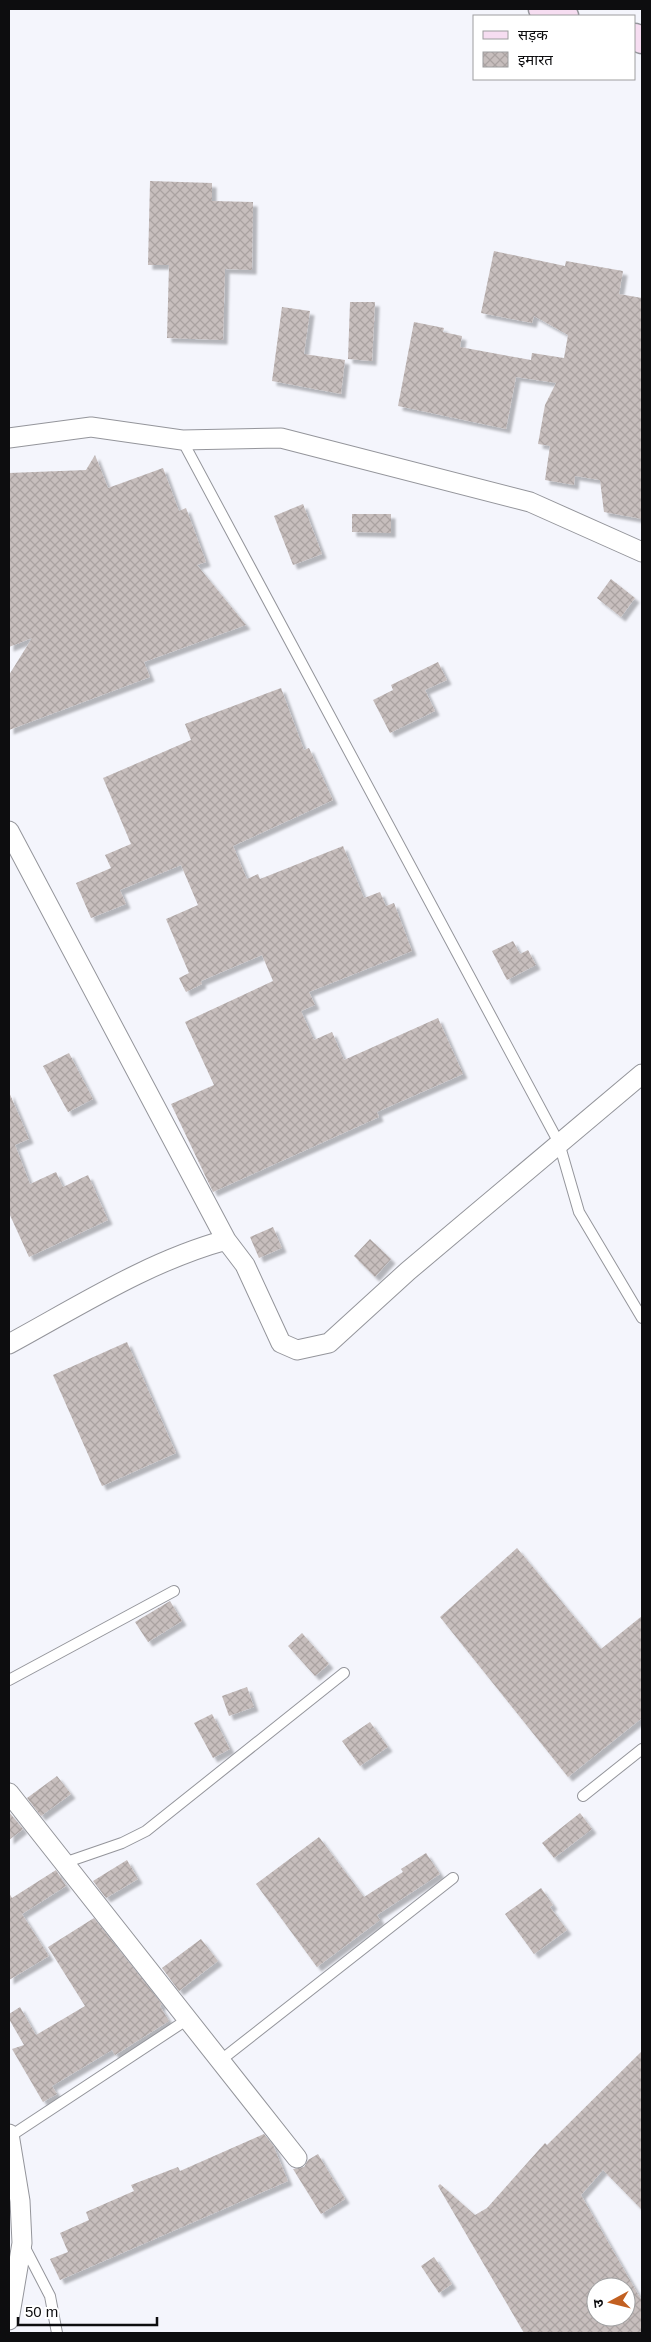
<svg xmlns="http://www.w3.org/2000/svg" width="651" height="2342" font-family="Arial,'Noto Sans Devanagari',sans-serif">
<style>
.building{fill:url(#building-cross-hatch);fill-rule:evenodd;filter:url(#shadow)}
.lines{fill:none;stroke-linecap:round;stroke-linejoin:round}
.lane-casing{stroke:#94959b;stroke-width:12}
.street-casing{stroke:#94959b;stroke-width:21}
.secondary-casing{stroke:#94959b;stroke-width:29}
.lane{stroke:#fff;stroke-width:10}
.street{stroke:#fff;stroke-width:19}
.secondary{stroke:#f6ddf1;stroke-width:26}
</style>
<defs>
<pattern id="building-cross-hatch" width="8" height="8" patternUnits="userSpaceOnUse" patternTransform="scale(1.25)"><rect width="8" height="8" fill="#c7bebd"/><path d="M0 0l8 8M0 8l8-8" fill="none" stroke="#aaa2a1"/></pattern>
<filter id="shadow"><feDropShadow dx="4.5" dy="4.5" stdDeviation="1" flood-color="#0004"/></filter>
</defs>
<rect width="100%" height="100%" fill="#f4f5fc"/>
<path class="building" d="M150 181 212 183V201L253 202 252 270 225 269 223 340 167 338 169 265H148Z
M494 251 565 266 566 261 623 271 619 294 642 298V519L604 512 600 480 575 476 574 485 545 480 550 446 538 444 545 405 556 383 516 377 506 429 398 406 414 322 444 328 443 332 462 336 460 347 531 360 532 353 564 358 568 335 534 316 532 323 481 313Z
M350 302H375L372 361 348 359Z
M282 307 310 311 304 354 345 360 341 394 272 381Z
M95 455 108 488 163 468 179 511 186 508 206 562 197 565 246 625 144 662 150 677 9 730V675L32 638 9 647V473L86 470Z
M303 504 322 554 293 565 274 516Z
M352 514H391V533L352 532Z
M611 579 635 598 621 617 597 598Z
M438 662 447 680 425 690 435 711 390 733 373 700 393 690 391 685Z
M281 688 304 750 309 748 333 800 233 846 247 879 258 874 260 879 343 846 364 898 380 892 386 906 394 903 412 951 309 992 315 1005 301 1011 314 1040 332 1032 344 1060 438 1018 463 1074 377 1112 379 1117 213 1192 171 1104 214 1085 185 1022 273 981 262 955 201 981 202 984 186 992 179 978 189 973 166 919 198 905 181 865 120 890 126 904 91 918 76 883 111 868 105 855 131 844 103 778 191 740 185 724Z
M513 941 520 954 528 950 536 965 507 980 492 951Z
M69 1053 93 1099 68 1112 43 1066Z
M9 1092 29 1139 15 1145 30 1184 56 1172 63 1187 88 1175 108 1220 29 1257 9 1213Z
M273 1227 282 1248 259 1258 250 1237Z
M370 1239 391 1259 375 1277 354 1256Z
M127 1342 176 1453 102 1486 53 1375Z
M517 1548 601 1649 642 1616V1718L568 1777 440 1617Z
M170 1601 182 1621 148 1642 135 1622Z
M302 1633 329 1664 315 1676 288 1646Z
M247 1687 254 1707 229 1716 222 1696Z
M212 1714 230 1749 213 1758 194 1723Z
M370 1722 388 1747 360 1766 342 1741Z
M57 1776 71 1794 41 1816 27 1798Z
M9 1812 23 1829 9 1840Z
M580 1813 592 1829 554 1858 542 1843Z
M319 1837 364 1897 403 1872 401 1869 426 1853 440 1874 377 1915 380 1920 317 1967 256 1884Z
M127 1860 138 1879 106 1898 93 1881Z
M56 1870 66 1886 22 1914 49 1956 9 1980V1893L12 1898Z
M541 1888 553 1905 550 1907 567 1930 534 1954 505 1914Z
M94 1918 162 2004 160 2006 169 2021 115 2055 112 2050 52 2086 57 2094 43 2102 12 2049 24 2045 9 2019V2014L20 2007 36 2035 85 2006 48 1947Z
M201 1939 218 1961 179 1991 162 1968Z
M642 2051V2210L603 2170 581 2195 642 2301V2333H524L438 2186 440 2184 475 2215 487 2208 545 2143 547 2145ZM596 2287H626V2317H596Z
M264 2134 273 2145 288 2181 60 2280 50 2259 68 2252 60 2233 89 2220 86 2212 134 2191 131 2185 178 2167 180 2171Z
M318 2154 345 2199 321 2214 293 2169 304 2167 308 2160Z
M434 2257 452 2284 439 2293 421 2266Z"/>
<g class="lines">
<defs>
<path id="lane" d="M182 440 559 1143 579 1212 642 1318
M9 1680 174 1591
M583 1796 642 1749
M64 1863 122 1843 146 1831 344 1673
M221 2060 453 1878
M9 2137 188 2019
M23 2244 50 2296 57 2333"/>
<path id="street" d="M9 438 91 427 182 440 281 438 530 502 642 552
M9 831 226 1240
M9 1344C79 1306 149 1261 226 1240L245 1265 281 1343 297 1350 329 1343 408 1271 642 1074
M9 1793 297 2158
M9 2134 20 2201 22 2243 9 2320"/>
<path id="secondary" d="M542 9 565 16
M635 37 642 40"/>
</defs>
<use href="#lane" class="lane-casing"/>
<use href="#street" class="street-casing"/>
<use href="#secondary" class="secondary-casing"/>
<use href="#lane" class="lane"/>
<use href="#street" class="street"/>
<use href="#secondary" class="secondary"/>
</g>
<rect width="651" height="2342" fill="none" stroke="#0d0d0f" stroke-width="20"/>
<rect x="473" y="15" width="162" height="65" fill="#ffffff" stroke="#9e9e9f"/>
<rect x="483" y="31" width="25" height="8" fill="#f6ddf1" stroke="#9e9e9f"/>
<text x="518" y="40" font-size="15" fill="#0d0d0f">सड़क</text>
<rect x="483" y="52" width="25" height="15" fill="url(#building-cross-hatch)" stroke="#9e9e9f"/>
<text x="518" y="65" font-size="15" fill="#0d0d0f">इमारत</text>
<g transform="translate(611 2302) rotate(263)"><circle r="24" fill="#ffffff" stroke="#9e9e9f"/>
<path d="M0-4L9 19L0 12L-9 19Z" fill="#c26021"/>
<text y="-8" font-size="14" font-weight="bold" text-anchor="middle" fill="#0d0d0f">उ</text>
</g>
<path d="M18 2317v8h139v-8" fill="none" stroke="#0d0d0f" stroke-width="2.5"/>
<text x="25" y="2317" font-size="15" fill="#0d0d0f" stroke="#ffffff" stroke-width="4" paint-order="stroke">50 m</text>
</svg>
